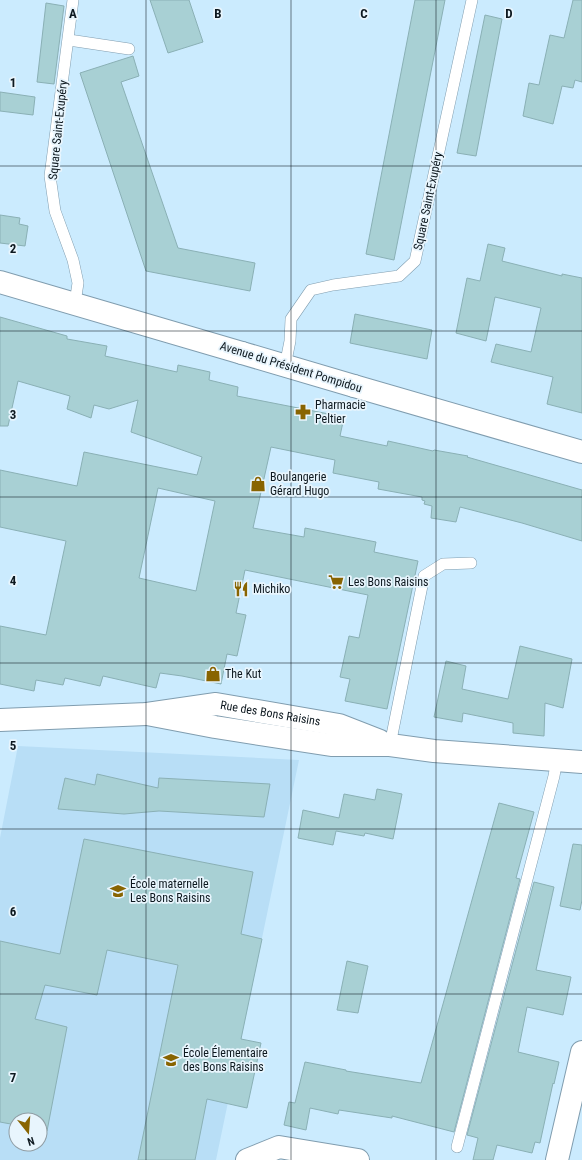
<svg xmlns="http://www.w3.org/2000/svg" width="582" height="1160" font-family="'Roboto Condensed',sans-serif">
<style>
.built{fill:#b8def6;fill-rule:evenodd}
.building{fill:#a8d0d4;stroke:#8ab0b5;fill-rule:evenodd}
.lines{fill:none;stroke-linecap:round;stroke-linejoin:round}
.service-casing{stroke:#809daf;stroke-width:12}
.minor-casing{stroke:#809daf;stroke-width:24}
.tertiary-casing{stroke:#809daf;stroke-width:24}
.service{stroke:#fff;stroke-width:11}
.minor{stroke:#fff;stroke-width:22}
.tertiary{stroke:#fff;stroke-width:22}
.grid{fill:none;stroke:#0d181f;stroke-width:1;stroke-opacity:0.55}
.labels{text-anchor:middle;dominant-baseline:central;stroke-width:3.5;stroke-linejoin:round;paint-order:stroke}
.street-label{font-size:12px;fill:#0d181f;stroke:#e8f5fd}
.poi-label{font-size:12px;fill:#0d181f;stroke:#e8f5fd;text-anchor:start}
.grid-label{font-size:13px;text-anchor:middle;font-weight:bold;fill:#0d181f;stroke:#e8f5fd;stroke-width:3.5;stroke-linejoin:round;paint-order:stroke}
</style>
<rect width="100%" height="100%" fill="#cbebfe"/>
<path class="built" d="M18 746 299 760 216 1160H0V838ZM16 1120H40V1144H16Z"/>
<path class="building" d="M150 0H189L203 42 168 53Z
M415 0H445L394 260 366 254Z
M573 0H582V82L575 80 573 88 562 86 553 124 523 116 529 83 539 85 550 35 564 38Z
M46 3 64 6 54 84 37 82Z
M485 15 502 19 476 156 457 153Z
M133 56 139 76 121 82 178 248 255 263 250 291 146 271 80 73Z
M0 92 35 97 33 115 0 111Z
M0 215 20 218 19 224 28 226 25 246 0 243Z
M488 244 505 248 502 261 562 276V274L582 278V413L547 404 553 377 491 362 496 344 531 352 541 308 495 297 486 341 456 333 467 278 480 281Z
M355 314 432 330 427 359 350 343Z
M0 317 67 336V339L107 346 105 356 177 372 178 365 210 372 209 380 238 387 237 396 329 414 328 419 343 422 340 436 387 446 388 441 433 451 434 450 468 456 467 457 582 490V541L522 523 460 507 456 522 431 518 432 506 424 504 425 501 422 500V497L378 489 379 482 333 473 335 460 271 447 253 528 304 537 305 528 376 542 374 552 418 561 387 709 345 701 350 679 340 677 349 636 359 638 368 595 245 570 236 613 246 615 237 656 227 654 221 684 182 676 160 673 156 688 103 676 100 686 65 678 63 685 36 680 34 691 0 684V626L46 635 66 541 0 527V470L77 486 84 452 197 475 202 457 131 432 138 400 109 409 94 405 91 418 67 409 70 396 18 381 8 426H0ZM158 488 215 501 196 591 139 578Z
M520 646 572 659 563 708 545 703 544 736 513 733V723L463 713 462 722 434 717 446 661 466 666 462 689 508 699Z
M97 774 158 788 159 778 270 784 264 817 159 811 124 814 58 809 65 778 95 785Z
M377 789 402 794 393 839 365 833 364 836 336 831 333 845 298 838 303 810 339 818 344 794 375 800Z
M499 803 534 812 516 878 520 879 454 1132 392 1116V1118L339 1110 338 1114 310 1108 306 1130 284 1125 289 1102 295 1103 305 1062 346 1070V1071L421 1083Z
M84 839 253 872 241 934 262 939 241 1039 261 1043 247 1108 207 1099 195 1160H138L178 965 107 950 97 995 45 985 35 1019 67 1027 47 1131 40 1130V1120H16V1125L0 1122V941L60 954Z
M573 844 582 845V900L580 910 560 906Z
M534 882 554 887 536 970 571 977 563 1015 527 1007 518 1052 559 1062 554 1084 553 1083 540 1143 535 1142 532 1153 497 1145 493 1160H473L478 1138 467 1135Z
M347 961 368 966 358 1013 337 1010Z"/>
<g class="lines">
<defs>
<path id="service" d="M73 0 50 176 55 211 73 260 78 283 75 303
M69 40 129 49
M285 366 290 341 291 319 311 290 333 285 399 276 415 261 472 0
M390 745 424 576 443 564 471 563
M457 1147 554 776 557 759"/>
<g id="minor">
<path d="M242 353 354 386"/>
<path d="M147 714 215 727 331 745H390L434 751 582 762"/>
<path id="s1" d="M0 720 147 714 216 704 339 725 380 741"/>
<path d="M247 1160 279 1147 358 1160"/>
<path d="M557 1160 582 1052"/>
</g>
<path id="tertiary" d="M0 282 242 353
M354 386 582 452"/>
</defs>
<use href="#service" class="service-casing"/>
<use href="#minor" class="minor-casing"/>
<use href="#tertiary" class="tertiary-casing"/>
<use href="#service" class="service"/>
<use href="#minor" class="minor"/>
<use href="#tertiary" class="tertiary"/>
</g>
<path class="grid" d="M146 0V1160M291 0V1160M436 0V1160M0 166H582M0 331H582M0 497H582M0 663H582M0 829H582M0 994H582"/>
<defs>
<symbol id="pharmacy-bare" viewBox="-9 -9 18 18"><path d="M-2-6h4v4h4v4h-4v4h-4v-4h-4v-4h4Z" fill="#886401" stroke="#e8f5fd" stroke-width="2.5" paint-order="stroke"/></symbol>
<symbol id="shop-bare" viewBox="-9 -9 18 18"><path d="M-5-2.5h2.3a2.7 3.5 0 0 1 5.4 0H5L5.5 6h-11ZM-1.5-2.5h3a1.5 2.3 0 0 0-3 0Z" fill="#886401" stroke="#e8f5fd" stroke-width="2.5" paint-order="stroke"/></symbol>
<symbol id="supermarket-bare" viewBox="-9 -9 18 18"><path d="M-6-5.5h2.5l.6 2H6L4.5 2H-2.5L-4.4-4H-6ZM-1.5 3.2a1.3 1.3 0 1 0 .1 0ZM3 3.2a1.3 1.3 0 1 0 .1 0Z" fill="#886401" stroke="#e8f5fd" stroke-width="2.5" paint-order="stroke"/></symbol>
<symbol id="restaurant-bare" viewBox="-9 -9 18 18"><path d="M-5-6h1v4h1v-4h1v4h1v-4h1v5L-1.5 .5V6h-2V.5L-5-1ZM5-6V6H3V1.5H1.5Q1.5-4 5-6Z" fill="#886401" stroke="#e8f5fd" stroke-width="2.5" paint-order="stroke"/></symbol>
<symbol id="school-bare" viewBox="-9 -9 18 18"><path d="M0-5L7-2L0 1L-7-2ZM-4 1L0 2.5L4 1V4Q0 6-4 4Z" fill="#886401" stroke="#e8f5fd" stroke-width="2.5" paint-order="stroke"/></symbol>
</defs>
<g fill-rule="evenodd">
<use href="#pharmacy-bare" x="292" y="401" width="22" height="22"/>
<use href="#shop-bare" x="247" y="473" width="22" height="22"/>
<use href="#supermarket-bare" x="325" y="571" width="22" height="22"/>
<use href="#restaurant-bare" x="230" y="578" width="22" height="22"/>
<use href="#shop-bare" x="202" y="663" width="22" height="22"/>
<use href="#school-bare" x="107" y="880" width="22" height="22"/>
<use href="#school-bare" x="160" y="1049" width="22" height="22"/>
</g>
<g class="labels">
<g class="street-label">
<text transform="translate(58 130) rotate(-84)">Square Saint-Exupéry</text>
<text transform="translate(428 201) rotate(-78)">Square Saint-Exupéry</text>
<text transform="translate(291 367) rotate(17)">Avenue du Président Pompidou</text>
<text stroke="none"><textPath href="#s1" startOffset="272">Rue des Bons Raisins</textPath></text>
</g>
<g class="poi-label">
<text x="315" y="405">Pharmacie<tspan x="315" dy="14">Peltier</tspan></text>
<text x="270" y="477">Boulangerie<tspan x="270" dy="14">Gérard Hugo</tspan></text>
<text x="348" y="582">Les Bons Raisins</text>
<text x="253" y="589">Michiko</text>
<text x="225" y="674">The Kut</text>
<text x="130" y="884">École maternelle<tspan x="130" dy="14">Les Bons Raisins</tspan></text>
<text x="183" y="1053">École Élementaire<tspan x="183" dy="14">des Bons Raisins</tspan></text>
</g>
</g>
<g class="grid-label">
<text x="73" y="18">A</text>
<text x="218" y="18">B</text>
<text x="364" y="18">C</text>
<text x="509" y="18">D</text>
<text x="13" y="87">1</text>
<text x="13" y="253">2</text>
<text x="13" y="419">3</text>
<text x="13" y="585">4</text>
<text x="13" y="750">5</text>
<text x="13" y="916">6</text>
<text x="13" y="1082">7</text>
</g>
<g transform="translate(28 1132) rotate(163)"><circle r="19" fill="#e8f5fd" stroke="#909da4"/>
<path d="M0-3L7 15L0 10L-7 15Z" fill="#886401"/>
<text y="-6" font-size="11" font-weight="bold" text-anchor="middle" fill="#0d181f">N</text>
</g>
</svg>
